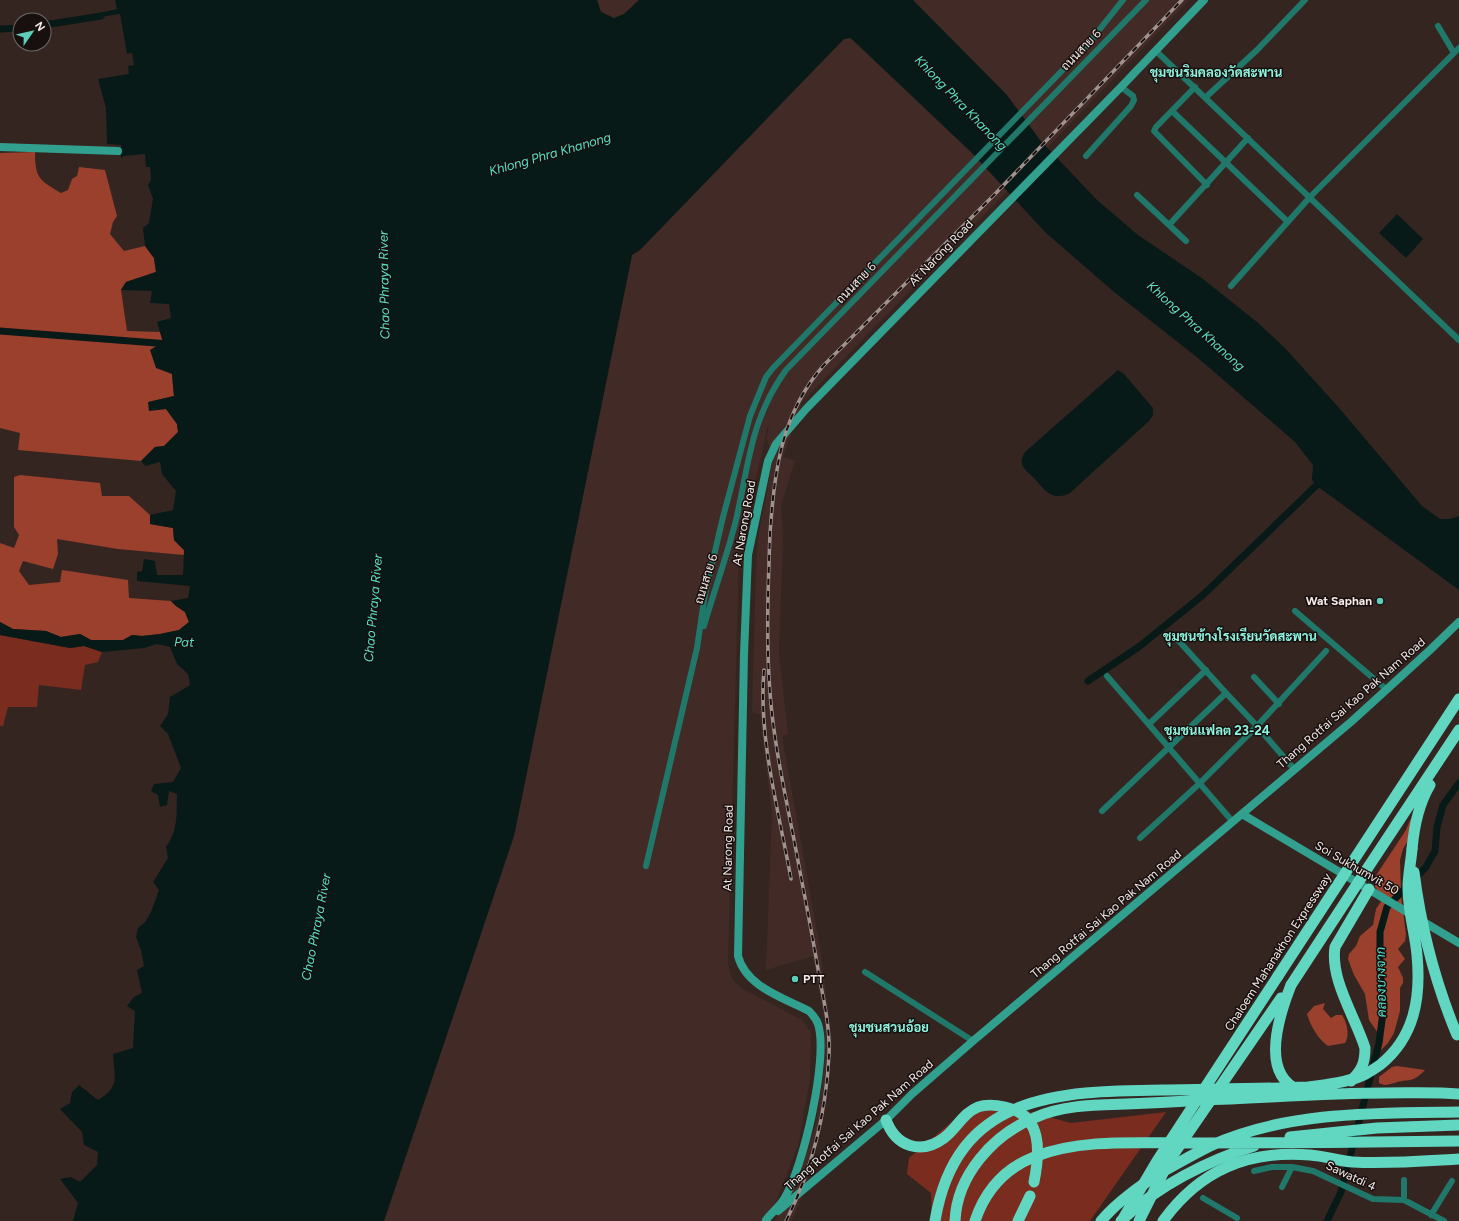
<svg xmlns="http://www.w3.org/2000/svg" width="1459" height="1221" font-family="Figtree,Sarabun,sans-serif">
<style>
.built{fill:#422b26}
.green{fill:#7a2d1e}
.forest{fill:#9a402d}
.water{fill:#081a17}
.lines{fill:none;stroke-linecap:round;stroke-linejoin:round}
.canal{stroke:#081a17;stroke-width:7}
.street{stroke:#20786a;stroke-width:6}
.secondary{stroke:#32a08e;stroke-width:8}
.highway{stroke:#61d7c2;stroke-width:11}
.rail-casing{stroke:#9f928f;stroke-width:3.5}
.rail{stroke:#17100e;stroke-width:2;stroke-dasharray:6;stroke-linecap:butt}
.highway-bridge{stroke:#61d7c2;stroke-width:11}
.poi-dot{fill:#5cceba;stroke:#17100e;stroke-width:1.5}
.labels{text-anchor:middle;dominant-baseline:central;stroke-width:3;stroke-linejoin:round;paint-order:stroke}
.street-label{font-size:12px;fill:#f4e9e7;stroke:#17100e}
.poi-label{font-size:12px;font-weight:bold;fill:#f4e9e7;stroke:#17100e;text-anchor:end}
.neighbourhood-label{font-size:13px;font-weight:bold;fill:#8ef3df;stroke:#17100e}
.water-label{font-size:13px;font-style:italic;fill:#56e1c9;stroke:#17100e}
</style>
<rect width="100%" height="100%" fill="#352521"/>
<path class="built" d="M597 0H639L624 14 614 18 601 12Z
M913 0H1189L1047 148Z
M850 38 972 153 1007 191 802 402 783 457 795 461 781 504 783 539 779 653 788 734 782 736 820 949 832 1042 823 1121 806 1185 794 1216 791 1221H775L800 1174 816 1123 824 1071 825 1023 813 956 766 970 772 814 760 715 752 712 756 569 758 538 773 459 767 439 769 421 739 552 728 964 732 979 743 989 802 1020 811 1033 810 1079 798 1146 772 1211 761 1221H384L514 836 632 255 640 250 833 49 844 39Z"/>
<path class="green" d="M0 635 70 648 84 646 102 652 98 662 85 665 81 690 39 685 37 707H8L3 726H0Z
M974 1103H998L1071 1123 1166 1112 1090 1221H932L931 1193 907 1174 909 1158Z"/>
<path class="forest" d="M35 152C35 178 39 180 61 193L68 190 72 179 77 176 79 167 105 170 117 216 113 222 110 234 124 251 145 246 154 258 156 272 126 282 121 290 127 331 160 332 172 374 174 396 149 402V410L166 409 177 424 178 432 164 446 155 447 141 461 18 450 20 433 0 428V153Z
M20 475 100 483 102 496H129L150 515V524L173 528 174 540 184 550V555L118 549 57 539 58 554 53 569 23 561 19 571 29 585 60 582 62 570 128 580 129 598 171 601 176 606 185 612 189 622 179 630 160 634 142 636 132 635 123 640H91L80 634 61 637 46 631 13 629 0 622V543L14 548 19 535 14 527V477Z
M1414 817 1412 834 1403 849 1400 860 1401 894 1406 935 1405 941 1398 949 1405 959 1398 967 1403 978V983L1400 988V1011L1394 1033 1388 1043 1380 1051 1378 1033 1369 1020 1365 994 1354 975 1348 959 1349 954 1356 946 1360 936 1373 925 1376 909 1382 900 1383 895 1375 887V877L1406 830 1410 820Z
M1325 1003 1323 1009 1331 1018 1336 1015H1342C1347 1022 1350 1036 1345 1043L1328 1046C1318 1039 1310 1025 1307 1014L1314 1006Z
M1397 1066 1425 1070C1412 1084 1409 1078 1394 1083 1387 1085 1385 1086 1379 1083V1077L1392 1067Z"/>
<path class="water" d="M115 0H597L601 12 614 18 624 14 639 0H913L1007 95 1040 140 1096 199 1138 235 1203 279 1257 322 1284 347 1340 409 1422 506 1440 519H1450L1459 516V590L1317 486 1312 480 1313 465 1295 442 1198 358 1114 292 1045 232 972 153 853 40 850 38 844 39 640 250 632 255 514 836 384 1221H73L78 1203 60 1179 71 1177 80 1182 97 1165 98 1152 84 1145 82 1132 60 1109 70 1103 72 1092 79 1085 98 1100C121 1087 114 1076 113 1054L133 1048 135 1011 127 1006 134 997 142 993 137 970 144 966 141 950 136 937 138 928 145 922 151 912 159 890 153 882 168 858 166 847C179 828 176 815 177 794L169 791 167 805 160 807 158 795 151 791 154 784 173 782 181 768 168 734 160 726 168 714 170 697 190 685 188 674 177 664 170 647 157 644 144 648 102 652 84 646 70 648 0 635V622L13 629 46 631 61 637 80 634 91 640H123L132 635 142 636 160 634 179 630 189 622 185 612 176 606 171 601 188 598 190 586 137 581V572L142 571 144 559 155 561 157 575H183L184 550 174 540 173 528 150 524V515L173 510 176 491 162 474 160 462 145 466 141 461 155 447 164 446 178 432 177 424 166 409 149 411 148 402 174 396 172 374 156 368 150 350 163 342 157 322 171 318 169 304 150 303 152 291 121 290 126 282 156 272 154 258 145 246 143 228 149 223 153 199 148 185 151 180 150 167H146L145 154 124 156 121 158V145L107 144 106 108 98 79 129 74 128 66 134 65 132 53 127 54 120 14 93 18 95 14 117 9Z
M1397 214 1423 239 1406 258 1379 233Z
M1118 370 1124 374 1153 408V415L1149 421 1070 493C1051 502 1045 490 1034 478 1030 474 1023 469 1022 464 1021 459 1023 456 1025 452Z"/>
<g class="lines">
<path class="canal" d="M44 25 101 16
M0 29 20 28
M0 331 169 344
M1088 681 1140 646 1203 595 1323 479
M1327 1221 1341 1192 1379 1043 1384 1005 1380 970V932L1387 907 1426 867 1435 851 1437 827 1443 805 1459 783"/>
<path class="street" d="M1438 26 1454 53
M1156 51 1459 340
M1195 87 1156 127 1154 131 1207 185
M1206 97 1257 50 1305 0
M1172 111 1288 222
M1086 156 1131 106 1134 100 1133 96 1121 87
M1137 195 1169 225 1248 138
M1169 225 1186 241
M1231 286 1310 197 1459 48
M1295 611 1387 690
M704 626C714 591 727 556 736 520 749 464 750 420 786 370L1146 0
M1107 676 1233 822
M1254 677 1279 704
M1149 724 1206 670
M1294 769 1257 726 1326 651
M1102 811 1226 693 1177 639
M1140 838 1199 784 1257 726 1226 693
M646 866 697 648 705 594 723 517 750 416 766 377 773 368 1088 44 1123 0
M865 972 973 1041
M1254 1171 1272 1167H1292
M1282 1187 1292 1167 1313 1171 1373 1199 1404 1200 1444 1221
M1203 1198 1237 1218
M1404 1200V1180
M1431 1215 1452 1181"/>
<path class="secondary" d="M0 147 118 151
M1242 814 1459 943
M778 1211 886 1120 912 1094 973 1041 1352 721 1430 650 1459 622
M766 1220C771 1213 779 1207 784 1199 803 1169 829 1057 818 1024 816 1018 813 1015 809 1011 784 998 746 987 738 956L744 654 748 555 768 461 776 444 806 409 1121 87 1204 0"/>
<path class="highway" d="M1412 849C1414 827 1418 805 1430 785
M1365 872 1459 730
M1291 985C1280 1013 1259 1074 1299 1090
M1351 1081C1362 1070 1365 1063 1365 1048 1355 1016 1330 980 1335 947L1369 889
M886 1120C896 1147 921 1155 944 1138 957 1128 963 1113 978 1107 986 1104 996 1105 1005 1107 1043 1115 1040 1152 1034 1182
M1124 1217 1157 1161 1278 976
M1018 1221 1030 1196
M1139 1221 1169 1161 1281 998
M1163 1221C1200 1170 1248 1150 1310 1155 1325 1156 1338 1161 1353 1162 1388 1164 1424 1161 1459 1159"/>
<defs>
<path id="rail" d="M764 670C758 738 779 812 791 879
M786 1221C812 1170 826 1112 829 1055 830 1030 825 1005 820 981 813 937 804 894 796 850 786 798 774 746 770 693 766 641 768 587 770 534 774 473 781 413 824 365L995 194 1182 0"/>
</defs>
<use href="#rail" class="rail-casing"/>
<use href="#rail" class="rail"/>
<path class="highway-bridge" d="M1414 872C1421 928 1435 982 1457 1035
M1278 976 1459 699
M1291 985 1365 872
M1290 1137 1377 1128 1459 1125
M935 1221C956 1094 1057 1091 1163 1090 1211 1089 1260 1089 1308 1087 1326 1085 1343 1083 1359 1077 1366 1075 1374 1069 1380 1065 1415 1037 1421 997 1417 955 1415 933 1408 911 1408 888 1408 875 1411 862 1412 849
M955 1221C957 1175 993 1135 1034 1118 1062 1105 1095 1105 1126 1104 1151 1103 1176 1102 1202 1100 1263 1098 1325 1093 1386 1093 1411 1093 1435 1092 1459 1094
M975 1221C985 1191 1004 1169 1034 1157 1083 1137 1147 1144 1199 1143 1286 1143 1372 1142 1459 1141
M1101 1221C1118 1201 1140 1186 1162 1172 1178 1163 1194 1154 1210 1146 1286 1111 1377 1113 1459 1112
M1121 1221C1157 1186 1207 1161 1254 1146"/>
</g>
<g class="poi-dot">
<circle cx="1380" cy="601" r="4"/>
<circle cx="795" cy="979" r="4"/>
</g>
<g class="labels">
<g class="street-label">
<text transform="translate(1081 50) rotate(-46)">ถนนสาย 6</text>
<text transform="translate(941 253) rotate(-46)">At Narong Road</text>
<text transform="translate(856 283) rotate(-46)">ถนนสาย 6</text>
<text transform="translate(744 523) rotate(-80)">At Narong Road</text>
<text transform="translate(706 579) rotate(-73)">ถนนสาย 6</text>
<text transform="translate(1351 703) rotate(-41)">Thang Rotfai Sai Kao Pak Nam Road</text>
<text transform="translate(728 848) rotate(-89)">At Narong Road</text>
<text transform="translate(1357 868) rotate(30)">Soi Sukhumvit 50</text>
<text transform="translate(1106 914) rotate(-40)">Thang Rotfai Sai Kao Pak Nam Road</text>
<text transform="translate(1278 952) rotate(-57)">Chaloem Mahanakhon Expressway</text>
<text transform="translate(859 1125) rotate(-41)">Thang Rotfai Sai Kao Pak Nam Road</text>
<text transform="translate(1351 1176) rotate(25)">Sawatdi 4</text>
</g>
<g class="poi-label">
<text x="1372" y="601">Wat Saphan</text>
<text x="803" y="979" text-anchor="start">PTT</text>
</g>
<g class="neighbourhood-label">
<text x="1216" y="72">ชุมชนริมคลองวัดสะพาน</text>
<text x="1240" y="636">ชุมชนข้างโรงเรียนวัดสะพาน</text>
<text x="1217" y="730">ชุมชนแฟลต 23-24</text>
<text x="889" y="1027">ชุมชนสวนอ้อย</text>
</g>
<g class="water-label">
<text transform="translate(961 103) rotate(46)">Khlong Phra Khanong</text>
<text transform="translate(550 154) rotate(-16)">Khlong Phra Khanong</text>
<text transform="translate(384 285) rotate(-91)">Chao Phraya River</text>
<text transform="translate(1196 326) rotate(42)">Khlong Phra Khanong</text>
<text transform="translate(373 608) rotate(-85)">Chao Phraya River</text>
<text transform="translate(184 642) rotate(1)">Pat</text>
<text transform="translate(316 927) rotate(-79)">Chao Phraya River</text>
<text transform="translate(1381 982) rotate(-91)">คลองบางจาก</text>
</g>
</g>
<g transform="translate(32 32) rotate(56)"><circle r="19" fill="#17100e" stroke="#6f6765"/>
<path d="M0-3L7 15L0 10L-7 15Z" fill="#5cceba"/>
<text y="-6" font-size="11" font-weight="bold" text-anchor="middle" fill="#f4e9e7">N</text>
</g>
</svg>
